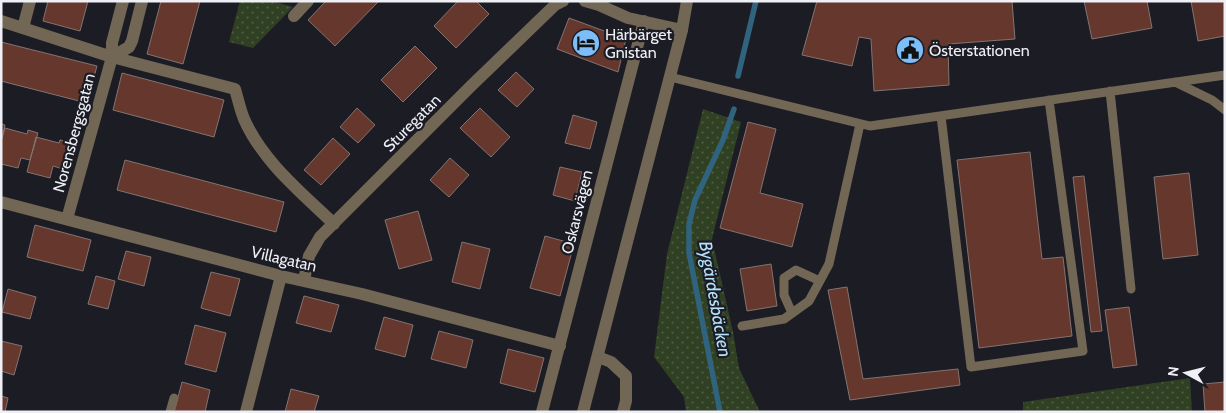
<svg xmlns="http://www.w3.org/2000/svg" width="1226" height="413" font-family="Cabin,sans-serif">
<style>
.park{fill:url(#park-dots)}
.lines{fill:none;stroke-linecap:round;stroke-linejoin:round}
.stream{stroke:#30637d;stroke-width:5.5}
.building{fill:#65372d;stroke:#827471}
.service{stroke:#726755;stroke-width:9}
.minor{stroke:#726755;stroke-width:12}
.tertiary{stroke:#726755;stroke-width:12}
.labels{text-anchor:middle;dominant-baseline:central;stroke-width:4.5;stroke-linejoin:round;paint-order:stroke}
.poi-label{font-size:16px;fill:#efeff6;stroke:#1c1c25;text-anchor:start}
.street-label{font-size:16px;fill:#efeff6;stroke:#1c1c25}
.water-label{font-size:18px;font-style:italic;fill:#b3e1fa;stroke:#1c1c25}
</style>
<defs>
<pattern id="park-dots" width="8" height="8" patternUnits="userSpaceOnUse" patternTransform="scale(1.25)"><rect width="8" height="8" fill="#304023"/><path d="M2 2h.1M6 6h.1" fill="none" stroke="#4e5c44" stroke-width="1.8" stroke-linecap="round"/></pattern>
</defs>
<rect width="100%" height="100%" fill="#1c1c25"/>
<path class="park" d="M240 1H272L293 7 253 48 229 42Z
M703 109 741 122 712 239 733 332 739 368 760 412H686L684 397 654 357 667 254Z
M1190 378 1192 412H1023V402Z"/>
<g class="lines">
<path class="stream" d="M738 76 756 1
M720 412 689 253V224L695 200 723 140 734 109"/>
</g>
<path class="building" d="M48 1H88L80 31 43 21Z
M161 1H200L183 64 147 54Z
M326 1H379L335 46 308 20Z
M458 1H476L489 14 456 48 434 26Z
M817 1H1012L1015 39 948 44 949 85 874 91 871 39 859 37 852 66 802 55Z
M1084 1H1147L1152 28 1092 39Z
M1191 1H1225V36L1198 41Z
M569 18 626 39 618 72 557 49Z
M1 42 97 66 87 103 1 81Z
M415 46 437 68 403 102 381 80Z
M516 72 534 89 517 107 498 90Z
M122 73 224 100 214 137 113 110Z
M357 108 375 125 358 143 340 127Z
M480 108 510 137 491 157 460 128Z
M573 115 597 122 590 149 565 143Z
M748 122 776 129 760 193 803 204 792 247 720 228Z
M1 124 5 125 1 142Z
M5 128 27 134 28 130 38 133 30 160 21 158 18 168 1 164V142Z
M36 137 59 143 60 140 70 142 63 169 53 166 50 178 27 172Z
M333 138 350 154 321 185 304 170Z
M1030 152 1042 259 1063 257 1072 336 979 348 957 160Z
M450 158 469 175 449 197 430 180Z
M125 160 284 202 276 232 117 190Z
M560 167 582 172 575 201 553 195Z
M1189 173 1198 255 1163 259 1154 177Z
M1084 176 1102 331 1091 332 1073 177Z
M418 211 432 260 399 269 385 220Z
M35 225 91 240 83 271 27 257Z
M545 236 574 244 560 296 530 288Z
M462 242 490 249 480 289 452 282Z
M126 251 151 257 144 286 118 279Z
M771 264 777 306 747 311 740 269Z
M211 272 240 279 230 316 201 308Z
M96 276 115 281 108 309 88 304Z
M847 287 863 379 958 369 960 385 850 400 828 290Z
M8 289 36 297 30 319 2 312Z
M304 296 339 305 331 332 296 323Z
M1129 307 1137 365 1113 368 1105 310Z
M384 317 413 325 405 357 375 349Z
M195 325 226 333 216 372 185 364Z
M439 331 473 340 466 368 431 359Z
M1 341 22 346 14 375 1 371Z
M508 349 544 358 535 392 500 383Z
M182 382 210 390 205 412H174Z
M1225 382V412H1205L1203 384Z
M291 389 319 396 314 412H285Z
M1 396 8 398 5 412H1Z"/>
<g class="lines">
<path class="service" d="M670 77 870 126 1225 75
M1175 82 1212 100 1225 110
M1110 91 1131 289
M941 116 971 367 1083 351 1049 100
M792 313 784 295V278L796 270 820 281
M742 326 784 319 809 301 829 264 860 124
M170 412 174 398"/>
<path class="minor" d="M585 1 599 5 628 18 682 30
M294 16 308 1
M1 21 112 57 235 89C238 99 240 109 244 119 263 162 301 192 334 224
M23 28 30 1
M112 57 129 47 132 41 142 1
M1 202 281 276 362 294 560 346
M67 219 112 57V43L123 1
M304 280 309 256 320 237 471 86 555 5 563 1
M598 357 611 362 626 376V401L623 412
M246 412 281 276
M542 412 644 21"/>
<path class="tertiary" d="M583 412 682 30 687 1"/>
</g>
<defs>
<symbol id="hotel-disc" viewBox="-11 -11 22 22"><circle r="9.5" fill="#7dbef9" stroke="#1c1c25"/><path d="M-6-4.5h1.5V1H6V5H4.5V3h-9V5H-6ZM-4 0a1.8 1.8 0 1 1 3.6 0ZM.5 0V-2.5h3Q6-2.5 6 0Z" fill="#111"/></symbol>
<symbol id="civic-disc" viewBox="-11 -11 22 22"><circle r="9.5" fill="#7dbef9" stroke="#1c1c25"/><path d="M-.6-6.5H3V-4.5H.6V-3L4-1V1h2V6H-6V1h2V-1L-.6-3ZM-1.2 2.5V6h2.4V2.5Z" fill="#111"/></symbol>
</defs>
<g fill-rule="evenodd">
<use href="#hotel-disc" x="570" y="27" width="32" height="32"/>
<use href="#civic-disc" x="894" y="34" width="32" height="32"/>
</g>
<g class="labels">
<g class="poi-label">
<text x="605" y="34">Härbärget<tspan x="605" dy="18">Gnistan</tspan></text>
<text x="929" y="50">Österstationen</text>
</g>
<g class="street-label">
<text transform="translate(412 123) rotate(-45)">Sturegatan</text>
<text transform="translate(74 133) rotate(-75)">Norensbergsgatan</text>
<text transform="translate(577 212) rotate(-76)">Oskarsvägen</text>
<text transform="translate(284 259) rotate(13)">Villagatan</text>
</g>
<g class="water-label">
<text transform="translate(715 299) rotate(80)">Bygärdesbäcken</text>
</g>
</g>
<rect width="1226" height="413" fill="none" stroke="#efeff6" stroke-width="5"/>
<g transform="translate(1186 373) rotate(277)" stroke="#1c1c25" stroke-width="4" paint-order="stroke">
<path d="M0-4L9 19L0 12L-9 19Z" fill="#efeff6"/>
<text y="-8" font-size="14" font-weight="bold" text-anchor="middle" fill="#efeff6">N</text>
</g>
</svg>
